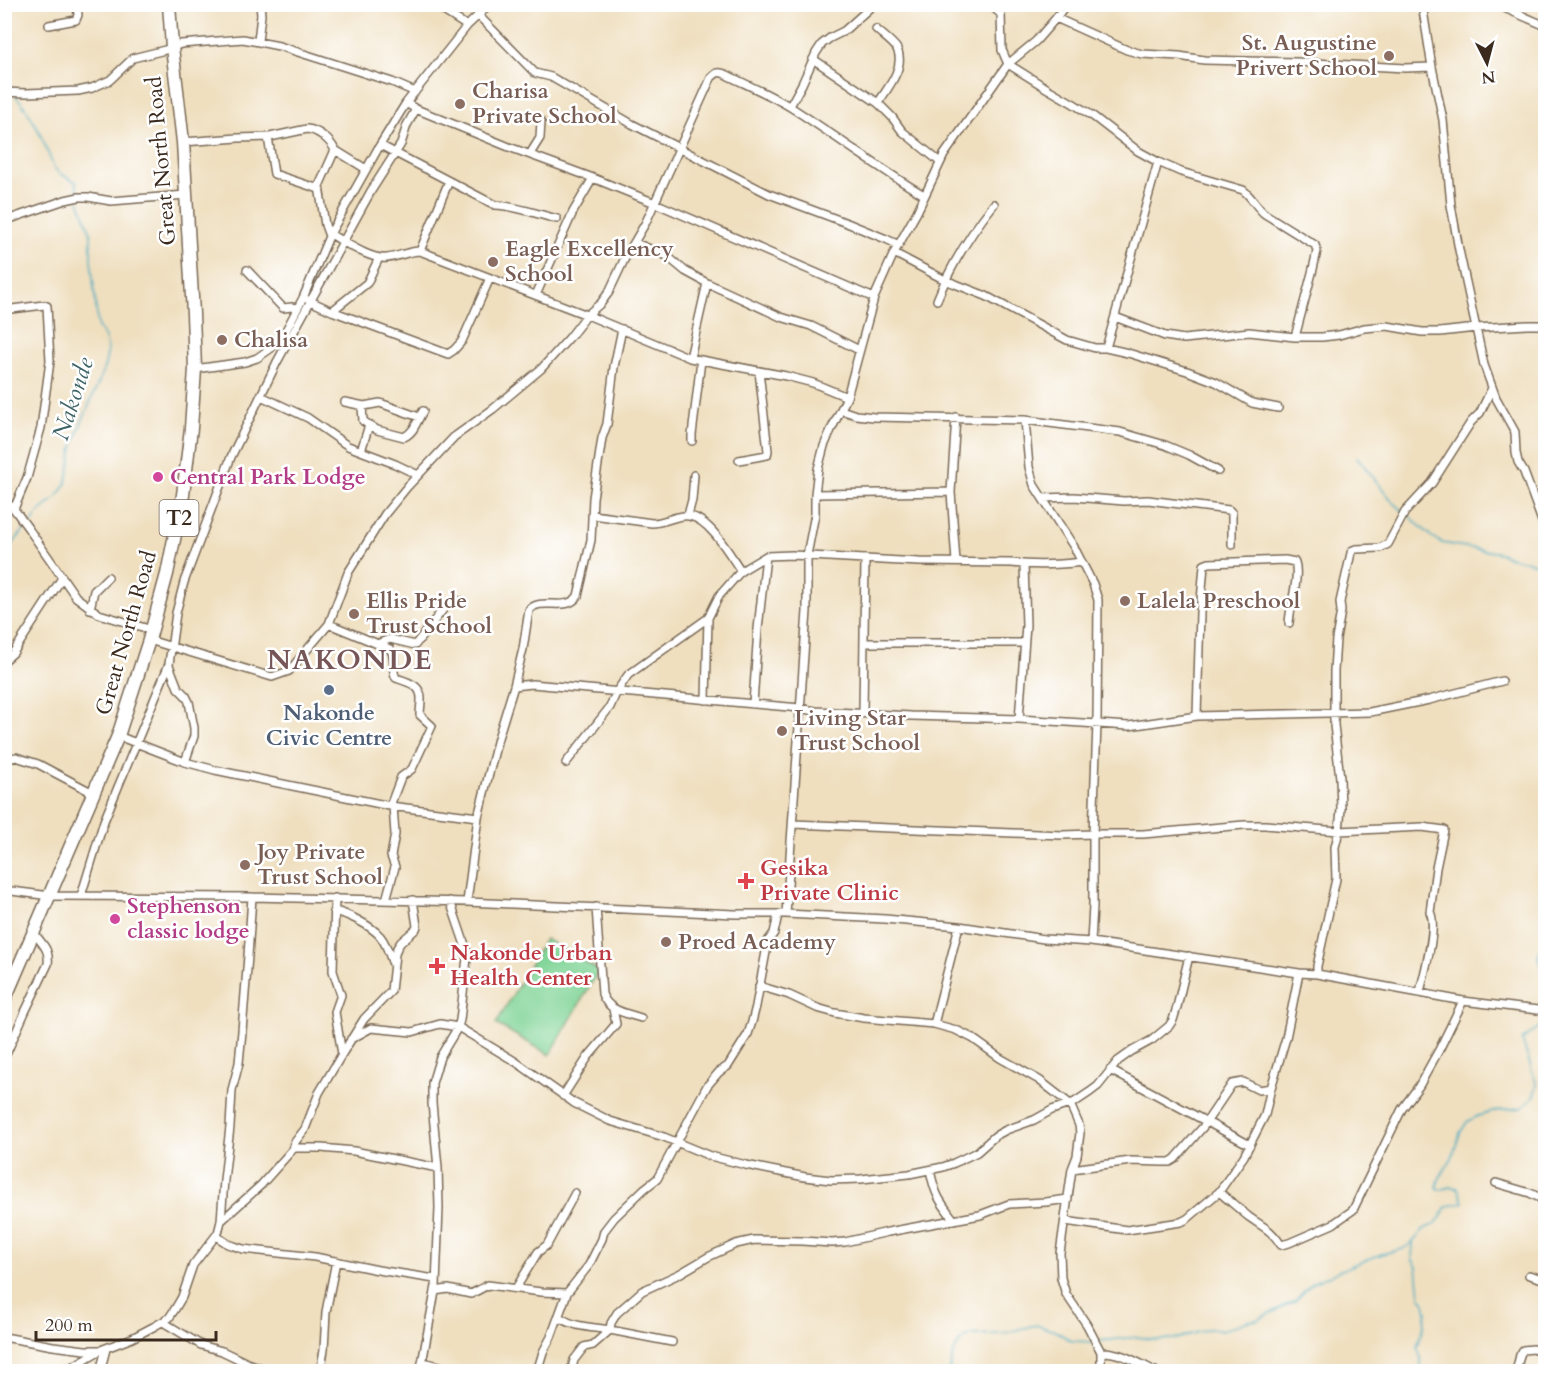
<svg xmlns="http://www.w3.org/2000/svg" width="1550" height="1376" font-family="Cardo,serif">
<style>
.green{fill:#80d496;stroke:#5e7f5a;stroke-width:1.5}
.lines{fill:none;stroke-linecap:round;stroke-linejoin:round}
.stream{stroke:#3fa8c0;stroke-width:1.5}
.minor-casing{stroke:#7a6956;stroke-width:10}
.trunk-casing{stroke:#7a6956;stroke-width:15}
.minor{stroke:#fff;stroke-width:7}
.trunk{stroke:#fff;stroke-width:12}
.education-dot{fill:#8d6e63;stroke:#fff;stroke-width:2}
.hotel-dot{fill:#d1479c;stroke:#fff;stroke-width:2}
.service-dot{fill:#5c6f8a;stroke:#fff;stroke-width:2}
.health-dot{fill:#e0444e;stroke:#fff;stroke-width:2}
.labels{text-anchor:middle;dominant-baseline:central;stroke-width:5;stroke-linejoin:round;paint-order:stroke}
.shield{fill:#fff;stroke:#766a62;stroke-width:1.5}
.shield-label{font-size:21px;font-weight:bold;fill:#3b2a1e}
.education-label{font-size:22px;font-weight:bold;fill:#785e54;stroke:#fff;text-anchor:start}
.street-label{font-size:22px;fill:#3b2a1e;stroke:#fff}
.hotel-label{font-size:22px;font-weight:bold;fill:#b23c85;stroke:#fff;text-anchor:start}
.service-label{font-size:22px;font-weight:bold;fill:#4e5e75;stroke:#fff}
.health-label{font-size:22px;font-weight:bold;fill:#be3a42;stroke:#fff;text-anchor:start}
.water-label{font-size:24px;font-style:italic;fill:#3d6367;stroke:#fff}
.district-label{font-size:28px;font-weight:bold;letter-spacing:1.5px;fill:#775658;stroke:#fff}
</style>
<rect width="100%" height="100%" fill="#fff"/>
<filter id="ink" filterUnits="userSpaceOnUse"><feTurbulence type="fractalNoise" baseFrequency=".0167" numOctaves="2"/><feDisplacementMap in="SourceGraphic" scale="12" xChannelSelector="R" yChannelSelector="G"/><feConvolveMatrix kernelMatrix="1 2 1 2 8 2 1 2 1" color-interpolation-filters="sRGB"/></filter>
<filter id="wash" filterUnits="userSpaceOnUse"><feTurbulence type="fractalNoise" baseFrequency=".008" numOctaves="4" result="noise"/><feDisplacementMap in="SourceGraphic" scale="24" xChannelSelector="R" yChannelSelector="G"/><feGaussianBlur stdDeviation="1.35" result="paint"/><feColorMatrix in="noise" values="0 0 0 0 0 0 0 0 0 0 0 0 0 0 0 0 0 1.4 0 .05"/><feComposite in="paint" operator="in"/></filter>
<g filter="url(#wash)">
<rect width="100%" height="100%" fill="#efdfbf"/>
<path class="green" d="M545 939 599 970 550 1055 496 1024Z"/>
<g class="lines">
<path class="stream" d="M4 74 13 90
M15 95C34 116 44 142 54 168L59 173 76 182 78 193
M1357 457 1393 502 1403 511
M1407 514 1433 538 1442 543 1500 553 1509 557 1546 566
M29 526C33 522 36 516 40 512 49 503 60 497 65 485 71 472 70 457 74 444 78 431 83 418 89 405 98 382 119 349 98 327L91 259V234L79 200
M4 554 25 529
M1546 930 1538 957 1546 977
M1413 1243 1412 1259 1417 1267 1420 1296 1425 1303 1427 1312 1424 1326 1417 1347 1421 1358V1372
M1099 1341 1138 1337 1156 1340 1176 1339 1212 1328 1221 1331 1248 1321 1257 1320 1295 1301 1312 1283 1353 1265 1382 1254 1403 1249 1413 1242 1424 1229 1435 1224 1441 1217 1445 1208 1452 1205 1463 1203 1458 1188 1451 1187 1439 1190 1437 1187 1439 1179 1452 1158 1460 1133 1467 1122 1478 1116 1500 1110 1522 1108 1533 1097 1537 1086 1522 1040 1546 1022
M949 1372 953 1355 957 1346 963 1339 972 1335 1001 1334 1036 1325 1055 1331 1072 1341 1094 1342"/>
</g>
</g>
<g filter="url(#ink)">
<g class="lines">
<defs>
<path id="minor" d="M433 4 467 26
M1066 4 1056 18 1036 41 1008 64 1048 89 1074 104 1094 117 1138 151 1158 162 1181 172 1243 190C1252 197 1256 207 1265 214L1315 245 1317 251 1313 269 1295 337
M1422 4 1432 67 1443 120 1451 205 1459 250 1484 365 1496 398 1515 432 1516 453 1518 462 1524 472 1546 532
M1495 4 1546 26
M478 15 535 73 551 77 632 124 769 194 847 223 886 239 899 245
M1056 18 1127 50 1142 54 1179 56 1204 60 1296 62 1405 68 1432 67
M49 25 76 20 78 15 77 4
M876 29C881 34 894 43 897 49 906 67 887 89 878 103L892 117 902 131 940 162
M258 41 261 15 260 4
M813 59 878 103
M4 92 26 93 78 91 92 88 110 80 133 58 165 50 181 44 243 39 279 46 392 82 415 92
M406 103 416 109 509 147 593 178 655 203 874 298
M790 106 802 84 816 53 822 44 830 38 844 31 874 4
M268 137 274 174 319 189
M183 142 238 138 270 137 307 129C318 130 330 140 335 150L366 169
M380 145 495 205C516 206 537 214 557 219
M530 154 540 138 541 121
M4 211 10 219
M4 221 65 200 79 197H88L111 201 186 195
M330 234C345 242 370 260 387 258 398 257 408 251 420 251L587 315 690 358 786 376 813 383 847 397
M329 236 325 225 319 186 335 150
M635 243 667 256 685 271 707 283 781 317 811 326 859 350
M420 251 449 181
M894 253 945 280 986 296 1067 340 1095 348H1106L1128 353 1187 371 1216 382 1252 403 1278 408
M247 270 283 308 292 307 297 309
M536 295 573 212 593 178
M308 300 332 311 448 354 454 350 462 341 490 278
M937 300C951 265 970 234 994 204
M4 310 44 305 47 306 50 361 41 428 27 478 14 509
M332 311 367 283 379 258
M1115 317 1165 336 1184 339 1249 332 1295 337H1322L1339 335 1364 328 1387 326 1422 332H1440L1476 328 1527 325H1546
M1106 348 1158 162
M690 358 707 283
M195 369 245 362 257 358 270 349 284 334 303 298 330 234 380 145 406 103 467 26 490 4
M261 396 308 418 348 446 395 464 418 475
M345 402 364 406 380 403 419 417
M362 406 363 421 377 430 404 437C415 432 417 420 423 411
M841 410 856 415 874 417 1025 420 1120 432 1165 445 1189 455 1218 471
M1025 420 1029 467 1034 485 1074 547 1093 584 1098 600 1097 724 1093 834V906L1091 942
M692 441V435L701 360
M361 451 369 425
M739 460 767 455 768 451 759 371
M815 494 951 492
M1043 498 1074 497 1124 501 1148 500 1229 510 1232 513V545
M4 500 14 509 28 528 76 597 99 614 152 630
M593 515 652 523C664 523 679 514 689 516 710 519 730 555 741 571
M688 515 692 500 694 475
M956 562 951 492 956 417
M90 609 94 591 108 577
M329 624 390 649C398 660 390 668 396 678 408 682 422 685 421 700 421 705 420 710 420 715L432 726 412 769 401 777 390 806
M149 640 272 677 289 671 329 624 348 573 385 514 407 487 454 437 493 409 541 369 570 337 587 315 601 303 609 292 624 260 646 222 711 78C716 73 718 71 725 74 747 85 771 95 792 108 836 136 878 168 924 195
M865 643H1024
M377 644 390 639 415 645 445 607 453 602 463 601
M4 661 13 653 62 578
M169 665 178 688 186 696 189 702 194 728V736L185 762
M514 686 532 684 800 708 815 711 911 716 1019 719 1129 726 1197 716 1370 712 1429 700 1502 681
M706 700 708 618 719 596 741 571 766 556
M753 704 758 629 766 556 792 555 919 562 1012 563C1035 566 1058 565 1082 562
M863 713 865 559
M1197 716 1200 613 1204 565 1209 563 1285 560 1295 562C1300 577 1290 605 1289 623
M1019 719 1026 625 1024 565
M118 736 185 762 215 770 390 806 478 817
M4 760 16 757 38 764 93 793
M566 763 610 707 617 691 628 675 708 618
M793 824 1062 835 1093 834H1143L1244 825H1265L1339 831 1422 827 1444 830 1436 868 1430 912C1438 926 1424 974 1420 992
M4 890 50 896 252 897 467 902 735 914H786L885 919 959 926 1044 939 1091 942 1299 973 1317 974 1463 1001 1546 1011
M81 896 104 821 169 664 176 613 184 582 231 457 277 362 371 191 401 144 407 125 416 109
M335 898 333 971 341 995 335 1012 342 1054
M386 900 395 867 391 856 395 834 393 806
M467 902 478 817 498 738 514 686 523 649 529 610C541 596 566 613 578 596L591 540 593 498 602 438 607 424 614 367 622 329
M596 907 602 994C608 1011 626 1013 641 1018
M334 911C348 914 370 925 380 936 386 943 389 953 392 962
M786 914 807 611V555L815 514V494L818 469 824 446 831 430 847 397 874 298 894 253 917 212 944 155 1008 64 1002 50 1001 14 989 4
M1317 974V966L1336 879 1335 847 1339 831 1341 809 1340 778 1334 725V671L1336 639 1341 611 1340 602 1351 553 1353 550 1356 549 1380 548 1388 544 1405 512 1432 483 1471 422 1480 413 1492 388
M759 986 789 995 817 1008 835 1013 864 1018 934 1024 956 1030 972 1038 1000 1058 1039 1080 1070 1104 1079 1125 1080 1133 1077 1156 1072 1169 1060 1253 1061 1278 1066 1294 1087 1325 1101 1352V1372
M934 1024 959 926
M351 1039 371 1028 412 1032 440 1024 458 1027 516 1062 574 1103 610 1121 664 1137 710 1156 746 1165 805 1177 831 1180 861 1179 909 1174 943 1167 954 1163 977 1152 995 1136 1006 1130 1034 1120 1052 1110 1075 1102 1090 1092 1098 1086 1118 1061 1132 1051 1152 1040 1169 1026 1173 1020 1177 1007 1189 956
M4 1059 25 1012 48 964C50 949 42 944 34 933
M1110 1070 1250 1145
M563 1096 588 1057 616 1024 613 1009
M293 1149 295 1142 305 1129 319 1093 342 1054 364 1019 391 991 395 954 397 948 401 942 416 929 417 926 413 900
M1072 1169 1131 1161 1162 1162H1170L1175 1159 1203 1127 1232 1084 1243 1082 1259 1090 1271 1088
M930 1170C935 1195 939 1200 954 1220
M1496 1183 1530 1193 1546 1201
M1219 1192C1229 1200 1239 1209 1249 1217 1263 1227 1272 1230 1281 1245L1289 1243 1333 1224 1353 1210 1402 1109 1419 1086 1439 1050 1463 1001
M221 1221 261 1185 293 1149 296 1148H321L354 1151 438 1168
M1065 1221 1127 1230 1181 1222 1187 1219 1219 1192 1244 1156 1265 1115 1271 1088 1286 1038 1299 973
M216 1236 228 1244 243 1249 315 1257 378 1270 435 1279
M1529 1275 1546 1280
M516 1288 538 1252 547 1245 575 1193
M435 1291 448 1289 471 1294 488 1285 541 1292 567 1293
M559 1317C575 1328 592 1327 610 1330 631 1334 651 1338 672 1342
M163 1322 201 1345 222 1351 247 1363 273 1372
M4 1337 53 1346 85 1350H101L132 1338 153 1327 169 1318 175 1309 182 1297 193 1265 218 1233 221 1221 224 1180 230 1127 232 1090 239 1063 242 1031 248 956 252 897
M1101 1352C1120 1351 1140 1364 1157 1372
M423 1362 464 1372
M63 1372 99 1351
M100 1372 106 1349
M320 1372 324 1350 326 1312 336 1261
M420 1372 423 1358 436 1286 439 1208 438 1168 432 1103V1083L440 1057 458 1027 460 1020 467 958 466 948 450 901
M537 1372 543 1352 551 1337 567 1293 589 1265 602 1239 604 1231 614 1218 644 1189 657 1179 707 1086 719 1072 728 1066 748 1034 752 1022 756 1006 768 941 774 933 778 915
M571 1372 574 1360 584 1347 593 1345 610 1330 611 1323 617 1313 642 1291 679 1274 708 1257 736 1244 754 1240 802 1241 832 1243 845 1242 888 1232 980 1215 1009 1204 1046 1202 1068 1199
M1516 1372 1520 1355 1523 1350 1533 1349 1546 1354"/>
<path id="trunk" d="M4 1001 118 736 149 640 167 574 183 495 191 428 195 369 193 314 183 142 172 47 169 4"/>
</defs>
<use href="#minor" class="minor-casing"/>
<use href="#trunk" class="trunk-casing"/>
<use href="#minor" class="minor"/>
<use href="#trunk" class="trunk"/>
</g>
</g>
<g class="education-dot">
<circle cx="1389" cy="56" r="6"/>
<circle cx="460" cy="104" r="6"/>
<circle cx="493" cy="262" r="6"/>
<circle cx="222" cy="340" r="6"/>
<circle cx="1125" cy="601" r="6"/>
<circle cx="354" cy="614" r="6"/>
<circle cx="782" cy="731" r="6"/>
<circle cx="245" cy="865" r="6"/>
<circle cx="666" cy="942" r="6"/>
</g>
<g class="hotel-dot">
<circle cx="158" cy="477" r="6"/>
<circle cx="115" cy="919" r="6"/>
</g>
<circle class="service-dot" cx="329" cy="690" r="6"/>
<g class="health-dot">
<path d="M743 872h6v6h6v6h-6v6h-6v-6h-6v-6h6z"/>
<path d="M434 957h6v6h6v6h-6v6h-6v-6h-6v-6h6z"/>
</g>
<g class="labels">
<rect class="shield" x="159.5" y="500" width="39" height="36" rx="4.5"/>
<g class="shield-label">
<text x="179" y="518">T2</text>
</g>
<g class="education-label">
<text x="1377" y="43" text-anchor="end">St. Augustine<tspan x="1377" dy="25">Privert School</tspan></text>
<text x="472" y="91">Charisa<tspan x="472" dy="25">Private School</tspan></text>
<text x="505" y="249">Eagle Excellency<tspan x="505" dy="25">School</tspan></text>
<text x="234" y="340">Chalisa</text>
<text x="366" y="601">Ellis Pride<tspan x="366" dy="25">Trust School</tspan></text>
<text x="1137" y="601">Lalela Preschool</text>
<text x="794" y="718">Living Star<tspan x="794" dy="25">Trust School</tspan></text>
<text x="257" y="852">Joy Private<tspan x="257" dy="25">Trust School</tspan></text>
<text x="678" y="942">Proed Academy</text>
</g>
<g class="street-label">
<text transform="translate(161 161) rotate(-95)">Great North Road</text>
<text transform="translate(126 633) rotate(-74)">Great North Road</text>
</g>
<g class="hotel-label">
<text x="170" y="477">Central Park Lodge</text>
<text x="127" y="906">Stephenson<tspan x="127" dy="25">classic lodge</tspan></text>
</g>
<g class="service-label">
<text x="329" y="713">Nakonde<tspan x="329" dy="25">Civic Centre</tspan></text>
</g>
<g class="health-label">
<text x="760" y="868">Gesika<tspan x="760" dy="25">Private Clinic</tspan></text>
<text x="450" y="953">Nakonde Urban<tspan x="450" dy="25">Health Center</tspan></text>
</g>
<g class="water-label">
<text transform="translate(73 399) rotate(-72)">Nakonde</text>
</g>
<g class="district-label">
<text x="350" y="660">NAKONDE</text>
</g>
</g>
<rect width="1550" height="1376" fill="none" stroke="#fff" stroke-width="24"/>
<g transform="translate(1487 63) rotate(174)" stroke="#ffffff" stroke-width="4.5" paint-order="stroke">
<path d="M0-4.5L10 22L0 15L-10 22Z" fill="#3b2a1e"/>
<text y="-9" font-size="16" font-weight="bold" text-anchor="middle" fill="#3b2a1e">N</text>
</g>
<path d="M36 1331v9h180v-9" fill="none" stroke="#3b2a1e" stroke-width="3"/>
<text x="45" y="1331" font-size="18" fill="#3b2a1e" stroke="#ffffff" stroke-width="4.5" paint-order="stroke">200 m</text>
</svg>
